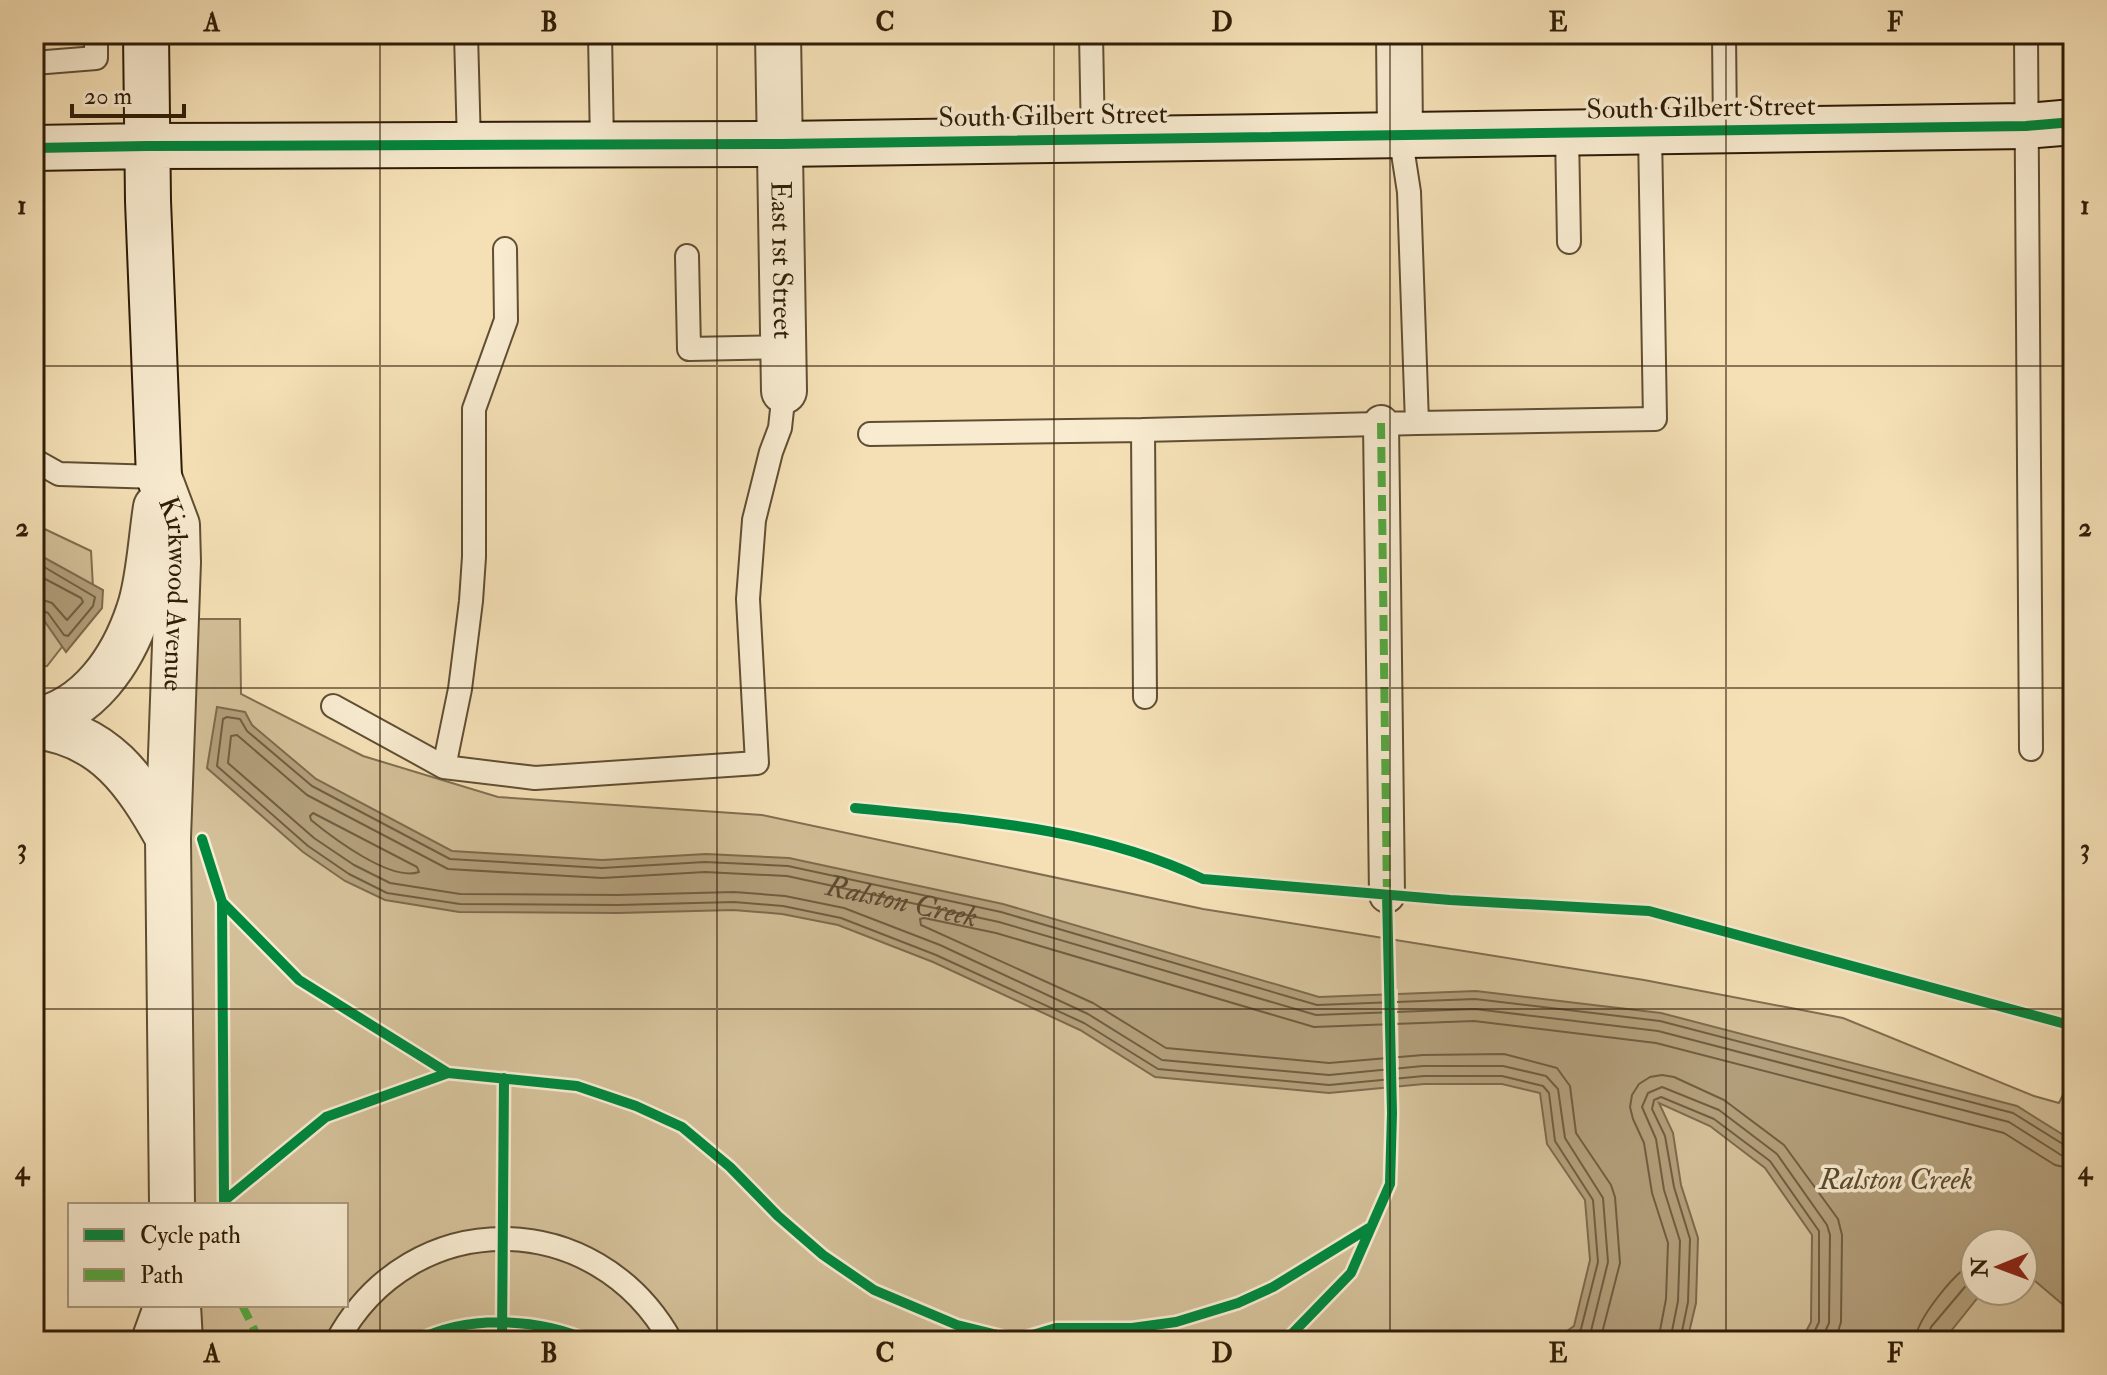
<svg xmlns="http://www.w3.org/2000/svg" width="2107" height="1375" font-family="'IM FELL Double Pica',serif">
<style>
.green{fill:#d3bf98;stroke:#816e50;stroke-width:2;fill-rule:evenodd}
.water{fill:#b29e7a;stroke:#7e6a4c;stroke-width:2}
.pier{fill:#f5e0b6}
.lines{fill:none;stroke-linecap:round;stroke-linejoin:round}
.shore{stroke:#705e40;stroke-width:2}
.service-casing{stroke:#604e33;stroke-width:26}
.pedestrian-casing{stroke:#604e33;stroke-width:38}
.minor-casing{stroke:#604e33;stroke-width:48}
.tertiary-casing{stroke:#604e33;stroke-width:48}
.secondary-casing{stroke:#2f1d07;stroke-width:48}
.service{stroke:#f8ebd0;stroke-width:22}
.pedestrian{stroke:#f8ebd0;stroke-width:34}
.minor{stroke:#f8ebd0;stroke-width:44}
.tertiary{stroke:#f8ebd0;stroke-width:44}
.secondary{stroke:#f8ebd0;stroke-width:44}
.quiet{stroke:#54a941;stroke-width:8;stroke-dasharray:16 8;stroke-linecap:butt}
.cycleway-casing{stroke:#f8ebd0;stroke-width:15}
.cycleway{stroke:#00873e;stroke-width:10}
.grid{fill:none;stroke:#2f1d07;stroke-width:2;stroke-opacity:0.55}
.labels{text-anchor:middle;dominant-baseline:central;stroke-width:7;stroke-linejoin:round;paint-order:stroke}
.street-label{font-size:28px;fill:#2f1d07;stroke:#f8ebd0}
.water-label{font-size:30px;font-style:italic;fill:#5d4a2f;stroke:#f8ebd0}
.neatline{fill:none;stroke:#2f1d07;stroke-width:3}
.grid-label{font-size:26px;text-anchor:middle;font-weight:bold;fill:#2f1d07}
</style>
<rect width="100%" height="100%" fill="#f5e0b6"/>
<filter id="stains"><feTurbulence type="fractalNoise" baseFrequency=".0025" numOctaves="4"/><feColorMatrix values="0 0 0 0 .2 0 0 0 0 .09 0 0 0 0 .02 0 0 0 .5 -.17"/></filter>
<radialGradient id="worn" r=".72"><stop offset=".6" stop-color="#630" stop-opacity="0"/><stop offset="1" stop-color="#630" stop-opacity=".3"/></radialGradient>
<path class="green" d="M34 524 91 551 94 606 47 666 34 667Z
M183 619H240L241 694 363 756 498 797 762 815 1203 909 1644 980 1843 1018 2034 1096 2059 1103 2073 1074V1341H183V1305H346V1205H183ZM1975 1243H2023V1291H1975Z"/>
<path class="water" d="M34 552 103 590 102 608 66 652 43 619 34 614Z
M217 707 245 712 252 725 316 779 452 851 602 860 706 854 789 858 1003 904 1319 997 1476 991 1661 1013 2017 1106 2073 1141V1313L2023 1271V1243H1975V1291H1983L1943 1341H1801L1811 1322 1812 1235 1765 1168 1710 1126 1659 1103 1673 1133 1681 1185 1698 1238 1696 1303 1687 1341H1553L1574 1326 1590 1260 1585 1200 1547 1144 1540 1093 1502 1084H1424L1329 1093 1155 1077 1080 1030 933 962 838 925 782 914 733 910 618 913 459 912 385 900 345 881 303 852 207 768Z"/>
<path class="pier" d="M1398 989 1399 1091 1384 1092 1382 990Z"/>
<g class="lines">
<g class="shore">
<path d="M34 561 95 597 93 606 68 636 64 635 48 613 34 607"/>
<path d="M34 573 81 598 83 602 67 620 52 603 34 597"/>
<path d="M313 813 417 867 419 872C391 882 333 838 311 820L310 816Z"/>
<path d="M1567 1341 1581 1329 1598 1262 1593 1200 1555 1141 1549 1093 1543 1086 1502 1076H1424L1329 1085 1158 1069 1084 1023 936 955 841 918 783 906 734 902 618 905 460 904 387 893 349 874 308 846 217 766 223 719 227 717 240 719 247 731 312 786 450 859 602 868 705 862 788 866 1001 912 1317 1005 1475 999 1660 1021 2013 1113 2066 1146 2073 1147"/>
<path id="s1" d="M1584 1341 1591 1331 1608 1262 1603 1198 1565 1138 1558 1089 1546 1076 1503 1066H1423L1329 1075 1162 1060 1088 1014 940 945 844 908 785 896 734 892 618 895 460 894 390 883 354 865 314 838 228 763 231 736 237 735 307 795 448 869 602 878 705 872 787 876 999 922 1316 1015 1475 1009 1658 1031 2009 1122 2061 1155 2073 1157"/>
<path d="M1600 1341 1620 1263 1615 1197 1611 1185 1576 1133 1570 1086 1557 1068 1504 1054 1423 1055 1329 1063 1166 1048 1093 1003 921 925 920 919 924 918 996 933 1314 1027 1474 1021 1656 1043 2004 1133 2055 1165 2073 1169"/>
<path d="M1658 1341 1666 1299 1668 1243 1652 1193 1644 1143 1633 1119 1630 1107 1632 1095 1639 1084 1650 1077 1662 1075 1674 1077 1724 1100 1784 1145 1838 1219 1842 1235 1841 1322 1835 1341"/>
<path d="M1670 1341 1678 1301 1680 1241 1664 1190 1656 1139 1642 1107 1648 1093 1662 1087 1719 1110 1777 1154 1827 1225 1830 1235 1829 1323 1821 1341"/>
<path d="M1680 1341 1688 1302 1690 1239 1674 1187 1665 1136 1652 1109 1654 1100 1661 1097 1714 1119 1770 1161 1819 1231V1322L1810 1341"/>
<path d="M1915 1341C1916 1320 1955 1271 1975 1262"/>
<path d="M1927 1341 1931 1327 1975 1275"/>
</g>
<defs>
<path id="service" d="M466 34 469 145
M600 34 602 145
M1091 34 1093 140
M1724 34 1725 131
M2026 34 2031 749
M34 63 96 58V34
M1400 134 1409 192 1417 423 1655 419 1650 133
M1567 134 1569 242
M687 256 689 349 784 347
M870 434 1143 430
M34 460 59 474 159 477
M1145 697 1143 430 1417 423
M333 706 444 767 535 778 757 763 748 599 754 520 771 452 780 428 784 391
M444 767 460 689 471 601 474 557V409L506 320 505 249
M189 1305 191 1341
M337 1341C411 1204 596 1206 671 1341"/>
<path id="pedestrian" d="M1381 423 1387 895"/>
<g id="minor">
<path id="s2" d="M778 34 784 391"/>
<path d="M1399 34 1400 134"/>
</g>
<g id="tertiary">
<path id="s3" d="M159 477 177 525 178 562 168 838 172 1205"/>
<path d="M34 721C89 711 123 659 139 610 149 582 151 538 156 507"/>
<path d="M34 726C105 734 136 781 168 838"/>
<path d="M154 1341 167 1305"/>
</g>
<path id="secondary" d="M146 34 148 201 159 477
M34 148 147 146 781 144 2026 126 2073 122"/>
</defs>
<use href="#service" class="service-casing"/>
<use href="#pedestrian" class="pedestrian-casing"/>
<use href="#minor" class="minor-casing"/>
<use href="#tertiary" class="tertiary-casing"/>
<use href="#secondary" class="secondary-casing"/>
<use href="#service" class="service"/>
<use href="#pedestrian" class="pedestrian"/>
<use href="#minor" class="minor"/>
<use href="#tertiary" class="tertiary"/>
<use href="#secondary" class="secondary"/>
<path class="quiet" d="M1381 423 1387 899
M242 1305 260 1341"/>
<defs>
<path id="cycleway" d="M34 148 147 146 781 144 2026 126 2073 122
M855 808C973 820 1095 827 1203 879L1450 900 1649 911 2073 1026
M202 839 222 902 299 980 448 1073
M222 902 224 1201
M224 1205V1201L326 1117 448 1073 577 1086 636 1106 682 1127 730 1167 778 1216 823 1255 874 1290 957 1325 1021 1341
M1019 1339 1056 1328H1132L1176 1322 1238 1303 1273 1287 1369 1228
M416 1341C468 1314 538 1318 590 1341
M502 1341 504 1078
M1285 1341 1351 1273 1390 1184 1392 1113 1387 895"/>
</defs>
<use href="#cycleway" class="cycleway-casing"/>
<use href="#cycleway" class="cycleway"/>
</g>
<path class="grid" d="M380 34V1341M717 34V1341M1054 34V1341M1390 34V1341M1726 34V1341M34 366H2073M34 688H2073M34 1009H2073"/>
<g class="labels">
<g class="street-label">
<text transform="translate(1701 108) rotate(-1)">South Gilbert Street</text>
<text transform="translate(1053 116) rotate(-1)">South Gilbert Street</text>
<text stroke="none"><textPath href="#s2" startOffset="226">East 1st Street</textPath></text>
<text stroke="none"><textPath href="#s3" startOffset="120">Kirkwood Avenue</textPath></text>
</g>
<g class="water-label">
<text stroke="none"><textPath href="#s1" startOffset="2426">Ralston Creek</textPath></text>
<text x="1896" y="1179">Ralston Creek</text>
</g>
</g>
<rect width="2107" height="1375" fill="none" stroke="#f5e0b6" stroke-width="88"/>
<rect x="68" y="1203" width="280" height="104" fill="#f8ebd0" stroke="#a89980" stroke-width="2"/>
<rect x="84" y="1229" width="40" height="12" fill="#00873e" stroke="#a89980" stroke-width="2"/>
<text x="140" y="1243" font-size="24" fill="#2f1d07">Cycle path</text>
<rect x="84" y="1269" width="40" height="12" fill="#54a941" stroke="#a89980" stroke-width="2"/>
<text x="140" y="1283" font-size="24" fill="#2f1d07">Path</text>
<g transform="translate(1999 1267) rotate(269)"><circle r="38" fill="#f8ebd0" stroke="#a89980" stroke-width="2"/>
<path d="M0-6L14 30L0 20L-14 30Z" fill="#8f2418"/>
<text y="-12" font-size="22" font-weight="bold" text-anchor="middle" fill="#2f1d07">N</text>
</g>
<path d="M72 104v12h112v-12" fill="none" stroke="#2f1d07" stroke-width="4"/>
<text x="84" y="104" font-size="24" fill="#2f1d07" stroke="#f8ebd0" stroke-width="6" paint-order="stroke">20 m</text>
<rect x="44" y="44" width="2019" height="1287" class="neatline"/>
<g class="grid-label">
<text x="212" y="31">A</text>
<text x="549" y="31">B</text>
<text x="885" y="31">C</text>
<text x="1222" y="31">D</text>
<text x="1558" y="31">E</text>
<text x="1895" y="31">F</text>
<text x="22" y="214">1</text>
<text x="2085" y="214">1</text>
<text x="22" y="536">2</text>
<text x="2085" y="536">2</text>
<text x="22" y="857">3</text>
<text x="2085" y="857">3</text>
<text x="22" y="1179">4</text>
<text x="2085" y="1179">4</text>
<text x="212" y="1362">A</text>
<text x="549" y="1362">B</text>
<text x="885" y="1362">C</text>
<text x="1222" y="1362">D</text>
<text x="1558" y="1362">E</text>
<text x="1895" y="1362">F</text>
</g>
<rect width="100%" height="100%" filter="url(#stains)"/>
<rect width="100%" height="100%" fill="url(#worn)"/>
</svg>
